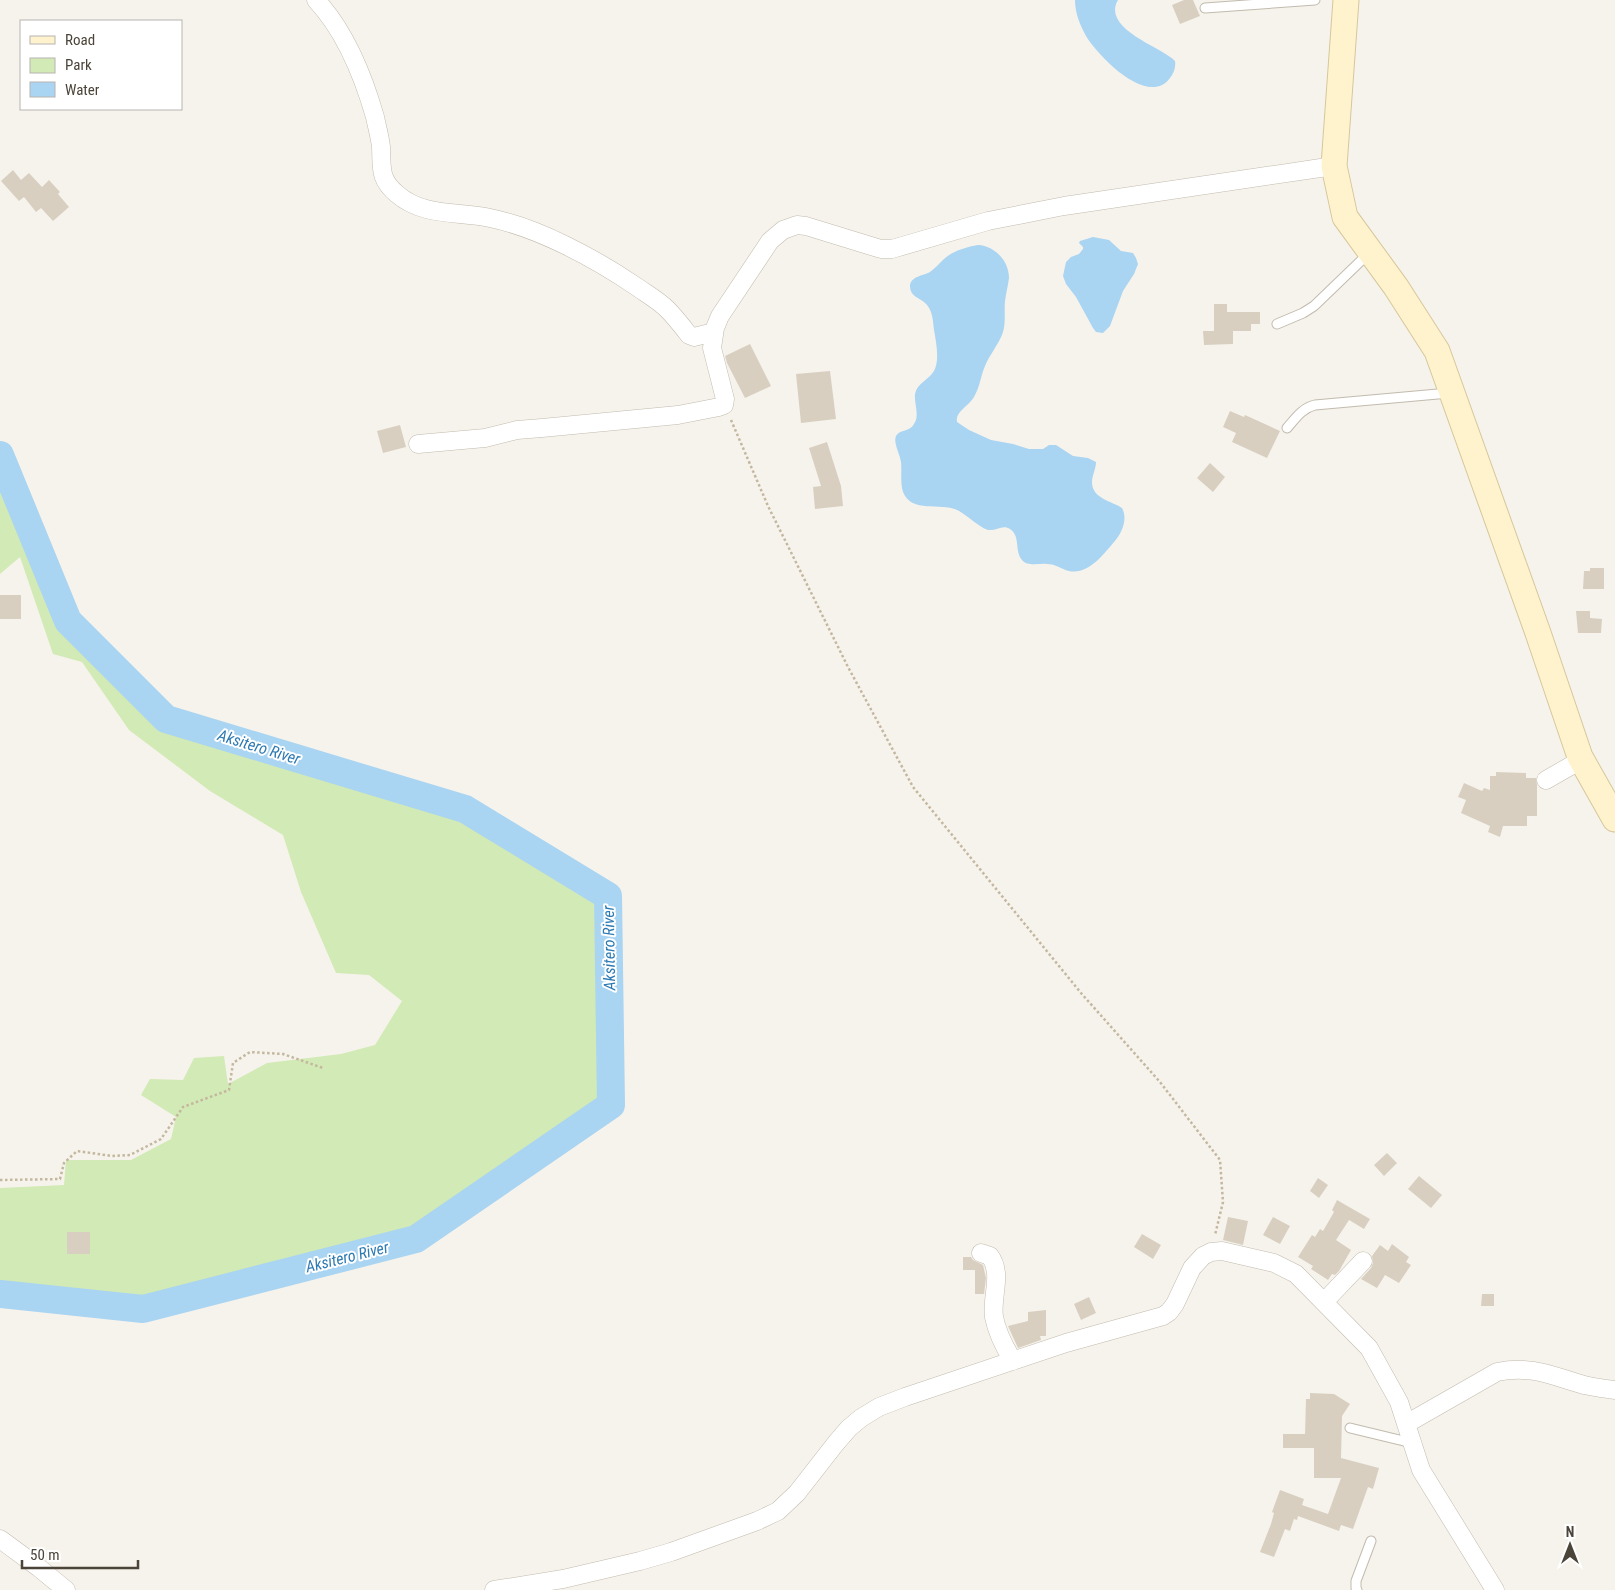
<svg xmlns="http://www.w3.org/2000/svg" width="1615" height="1590" font-family="'Roboto Condensed',sans-serif">
<style>
.green{fill:#d2eab5}
.water{fill:#a9d4f2}
.lines{fill:none;stroke-linecap:round;stroke-linejoin:round}
.river{stroke:#a9d4f2;stroke-width:28}
.building{fill:#d8cfc1}
.lane-casing{stroke:#c2bbae;stroke-width:11}
.street-casing{stroke:#c2bbae;stroke-width:19}
.secondary-casing{stroke:#d6c79b;stroke-width:27}
.path{stroke:#c4b79f;stroke-width:2.5;stroke-dasharray:2.5 2.5;stroke-linecap:butt}
.lane{stroke:#fff;stroke-width:9}
.street{stroke:#fff;stroke-width:18}
.secondary{stroke:#fff3cd;stroke-width:25}
.labels{text-anchor:middle;dominant-baseline:central;stroke-width:4;stroke-linejoin:round;paint-order:stroke}
.water-label{font-size:16px;font-style:italic;fill:#2e7ab2;stroke:#fff}
</style>
<rect width="100%" height="100%" fill="#f6f3ec"/>
<path class="green" d="M0 455 68 621 166 719 465 809 608 896 611 1105 416 1239 143 1309 0 1294V1188L64 1185 66 1160H131L171 1139 176 1117 141 1095 150 1079 183 1080 194 1058 224 1056 228 1084 267 1063 341 1054 375 1045 402 1001 369 975 336 973 301 892 283 835 210 791 129 730 82 662 53 654 20 557 0 574Z"/>
<path class="water" d="M1075 0H1118C1101 29 1162 47 1175 61 1176 67 1174 73 1170 78 1148 108 1098 56 1086 36 1080 25 1075 13 1075 0Z
M1093 237 1109 240 1121 251 1133 253 1136 258 1138 264 1134 274 1123 291 1110 326 1103 333 1096 332 1093 328 1076 297 1066 284 1063 276 1066 262 1071 257 1079 254 1083 249V247L1079 243 1080 241Z
M978 245C995 246 1009 261 1009 278 1008 286 1006 293 1005 301 1004 311 1006 322 1003 332 999 344 990 354 985 366 981 375 980 386 975 395 970 406 955 411 957 422L969 430 991 440 1013 444 1029 449H1043L1049 445H1056L1073 456 1088 458 1096 462C1096 469 1092 475 1092 482 1092 499 1112 501 1122 508 1128 519 1122 533 1114 542 1103 555 1088 575 1069 571 1061 569 1056 564 1047 564 1039 563 1028 567 1022 560 1014 551 1021 536 1010 529 1003 524 996 531 989 530 981 529 966 514 957 510 940 502 912 514 903 492 900 483 902 471 901 462 900 454 893 443 896 436 900 429 910 432 914 424 920 415 914 404 915 394 917 383 929 380 934 371 940 360 936 342 934 330 933 322 933 312 927 305 922 298 911 298 910 287 910 276 923 276 930 272 935 268 939 264 944 259 953 251 966 247 978 245Z"/>
<g class="lines">
<path class="river" d="M0 455 68 621 166 719 465 809 608 896 611 1105 416 1239 143 1309 0 1294"/>
</g>
<path class="building" d="M1184 0H1193L1200 16 1180 24 1172 5Z
M13 170 21 180 29 173 42 187 49 180 60 192 58 194 69 207 53 221 41 208 36 212 24 197 19 201 1 181Z
M1214 304H1227V312H1260V324H1251V331H1233V344L1204 345 1203 331H1214Z
M750 344 771 386 745 398 727 363 725 356Z
M830 371 836 419 801 423 796 374Z
M1230 411 1244 417 1245 415 1280 431 1267 458 1232 442 1236 433 1223 427Z
M400 425 406 447 383 453 377 431Z
M827 442 841 486 843 506 815 509 813 487 821 486 809 448Z
M1210 463 1225 477 1213 492 1197 478Z
M1590 568H1604V589H1583L1584 571H1590Z
M0 595H21V619H0Z
M1576 611H1590V618L1602 619 1601 633H1578Z
M1496 772 1526 773V778H1536L1537 785V816H1527V826H1503L1500 837 1488 832 1490 826 1461 813 1466 800 1458 797 1464 783 1482 791 1484 788 1490 790V776H1496Z
M1387 1153 1397 1163 1384 1176 1374 1165Z
M1419 1176 1442 1195 1431 1208 1408 1189Z
M1318 1178 1328 1185 1319 1198 1310 1191Z
M1337 1200 1370 1219 1364 1229 1349 1220 1336 1240 1351 1250 1339 1271 1335 1275 1332 1274 1328 1280 1311 1269 1313 1266 1298 1257 1312 1235 1315 1237 1320 1229 1323 1231 1334 1212 1332 1210Z
M1228 1217 1248 1221 1243 1245 1223 1240Z
M1273 1217 1290 1226 1280 1244 1263 1235Z
M67 1232H90V1254H67Z
M1142 1234 1161 1245 1153 1259 1134 1247Z
M1392 1244 1409 1257 1406 1262 1411 1265 1399 1283 1385 1275 1377 1288 1361 1279 1371 1268 1373 1263 1372 1256 1380 1245 1388 1251Z
M963 1257H971L973 1260 983 1265 986 1278 984 1294H975V1270H963Z
M1482 1294H1494V1306H1481Z
M1089 1297 1096 1313 1081 1320 1074 1304Z
M1046 1310V1336H1040L1041 1340 1018 1348 1008 1326 1028 1321V1312Z
M1310 1393 1334 1394 1350 1404 1342 1416 1341 1458 1379 1468 1373 1489 1368 1487 1353 1529 1341 1525 1339 1531 1298 1516 1297 1520 1294 1519 1290 1531 1285 1529 1274 1557 1260 1552 1271 1524 1274 1513 1272 1512 1280 1490 1304 1499 1302 1505 1328 1514 1341 1478H1314V1448H1283V1434H1305L1306 1399H1310Z"/>
<g class="lines">
<defs>
<path id="lane" d="M1205 8 1315 0
M1277 324 1303 313 1314 306 1369 253
M1287 428C1295 419 1302 408 1315 405L1449 393
M1350 1428 1412 1443
M1357 1590 1356 1588V1581L1371 1541"/>
<path id="street" d="M316 0C346 32 363 75 375 117 377 127 380 137 381 147 382 168 379 179 397 194 423 217 459 211 490 218 539 228 596 259 637 287 647 294 658 300 667 309 675 317 682 326 689 335L694 337 714 332
M418 444 485 438 517 430 542 428 678 415 719 407 724 405 725 399 712 348 715 328 720 316 770 241 783 230 797 225 806 226 881 249H892L988 221 1064 206 1334 166
M1546 780 1581 760
M981 1253 990 1256C1003 1274 991 1297 994 1317 997 1333 1005 1348 1013 1361
M1324 1302 1363 1261
M1406 1424 1497 1372C1532 1365 1552 1376 1584 1385 1594 1387 1605 1389 1615 1390
M0 1539 38 1567 66 1590
M494 1590 563 1579 640 1561 671 1552 757 1521 778 1511 797 1493 836 1443 849 1428 861 1418 879 1407 905 1397 1066 1343 1163 1316 1169 1312 1175 1304 1192 1268 1203 1256 1211 1252 1222 1251 1274 1263 1296 1274 1369 1348 1399 1402 1421 1470 1495 1590"/>
<path id="secondary" d="M1346 0 1334 166 1345 217 1396 287 1437 351 1538 633 1580 757 1615 819"/>
</defs>
<use href="#lane" class="lane-casing"/>
<use href="#street" class="street-casing"/>
<use href="#secondary" class="secondary-casing"/>
<path class="path" d="M731 420 768 506 848 667 913 787 1081 993 1160 1082 1220 1160 1223 1202 1215 1235
M0 1180 60 1179 64 1163 77 1151 112 1156 130 1155 161 1139 183 1107 229 1090 233 1063 250 1052 283 1054 323 1068"/>
<use href="#lane" class="lane"/>
<use href="#street" class="street"/>
<use href="#secondary" class="secondary"/>
</g>
<g class="labels">
<g class="water-label">
<text transform="translate(259 747) rotate(17)">Aksitero River</text>
<text transform="translate(609 948) rotate(-91)">Aksitero River</text>
<text transform="translate(347 1257) rotate(-14)">Aksitero River</text>
</g>
</g>
<rect x="20" y="20" width="162" height="90" fill="#ffffff" stroke="#b7b4b0"/>
<rect x="30" y="36" width="25" height="8" fill="#fff3cd" stroke="#b7b4b0"/>
<text x="65" y="45" font-size="15" fill="#4b4439">Road</text>
<rect x="30" y="58" width="25" height="15" fill="#d2eab5" stroke="#b7b4b0"/>
<text x="65" y="70" font-size="15" fill="#4b4439">Park</text>
<rect x="30" y="82" width="25" height="15" fill="#a9d4f2" stroke="#b7b4b0"/>
<text x="65" y="95" font-size="15" fill="#4b4439">Water</text>
<g transform="translate(1570 1545)" stroke="#ffffff" stroke-width="4" paint-order="stroke">
<path d="M0-4L9 19L0 12L-9 19Z" fill="#4b4439"/>
<text y="-8" font-size="14" font-weight="bold" text-anchor="middle" fill="#4b4439">N</text>
</g>
<path d="M22 1560v8h116v-8" fill="none" stroke="#4b4439" stroke-width="2.5"/>
<text x="30" y="1560" font-size="15" fill="#4b4439" stroke="#ffffff" stroke-width="4" paint-order="stroke">50 m</text>
</svg>
